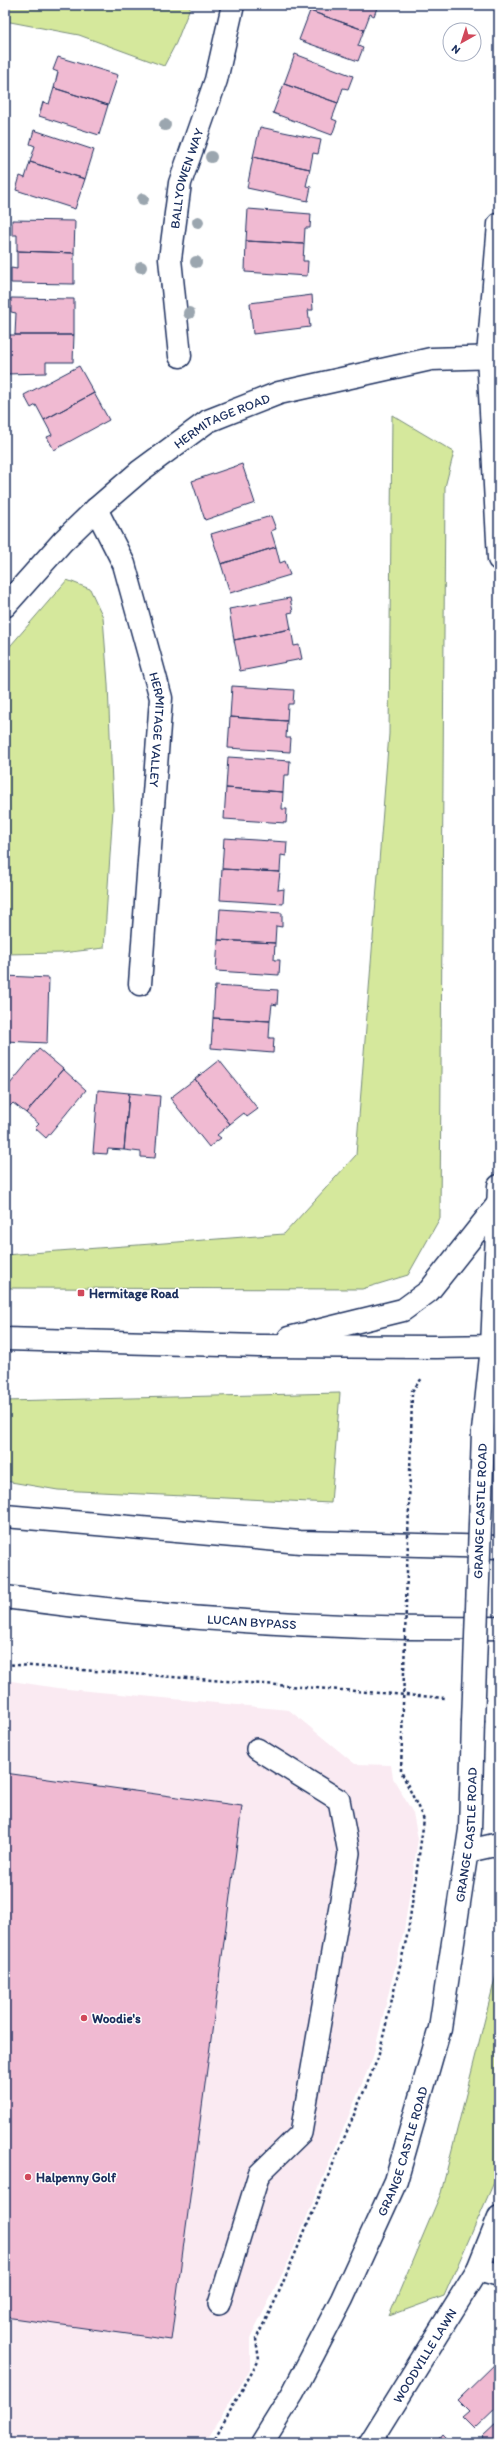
<svg xmlns="http://www.w3.org/2000/svg" width="504" height="2448" font-family="Itim,sans-serif">
<style>
.built{fill:#faeaf2}
.green{fill:#d5e89c;stroke:#788c7d}
.building{fill:#f0bad2;stroke:#1b2f5e}
.lines{fill:none;stroke-linecap:round;stroke-linejoin:round}
.service-casing{stroke:#1b2f5e;stroke-width:24}
.minor-casing{stroke:#1b2f5e;stroke-width:25}
.secondary-casing{stroke:#1b2f5e;stroke-width:25}
.trunk-casing{stroke:#1b2f5e;stroke-width:25}
.path{stroke:#1b2f5e;stroke-width:2.5;stroke-dasharray:3 3;stroke-linecap:butt}
.service{stroke:#fff;stroke-width:21}
.minor{stroke:#fff;stroke-width:22}
.secondary{stroke:#fff;stroke-width:22}
.trunk{stroke:#fff;stroke-width:22}
.secondary-bridge-casing{stroke:#1b2f5e;stroke-width:25;stroke-linecap:butt}
.path-bridge{stroke:#1b2f5e;stroke-width:2.5;stroke-dasharray:3 3;stroke-linecap:butt}
.secondary-bridge{stroke:#fff;stroke-width:22}
.tree{fill:#9ba6af}
.poi-dot{fill:#d1495b;stroke:#fff;stroke-width:1.5}
.labels{text-anchor:middle;dominant-baseline:central;stroke-width:3;stroke-linejoin:round;paint-order:stroke}
.street-label{font-size:13px;fill:#1b2f5e;stroke:#fff}
.poi-label{font-size:13px;font-weight:bold;fill:#1b2f5e;stroke:#fff;text-anchor:start}
</style>
<rect width="100%" height="100%" fill="#fff"/>
<filter id="ink" filterUnits="userSpaceOnUse"><feTurbulence type="fractalNoise" baseFrequency=".025" numOctaves="2"/><feDisplacementMap in="SourceGraphic" scale="8" xChannelSelector="R" yChannelSelector="G"/><feConvolveMatrix kernelMatrix="1 2 1 2 8 2 1 2 1" color-interpolation-filters="sRGB"/></filter>
<g filter="url(#ink)">
<path class="built" d="M5 1680 57 1688 289 1710 355 1764 391 1765 393 1778 413 1813 418 1839 404 1930 373 2057 288 2262 250 2339V2370L205 2443H5Z"/>
<path class="green" d="M5 5H191L176 43 164 66 79 35 5 21Z
M392 415 454 452 445 487 440 1218 408 1275 362 1289 5 1288V1255L284 1234 356 1155 389 734Z
M67 580 90 589 103 617 108 684 113 809 104 948 62 953 5 954V652Z
M340 1393 331 1503 58 1490 5 1481V1401Z
M499 1963V2171L444 2296 389 2316 441 2193Z"/>
<path class="building" d="M312 5H378L374 16 370 14 364 30 310 11Z
M310 11 364 30 358 46 363 48 358 61 299 40Z
M295 54 353 76 348 89 343 88 338 103 284 84Z
M58 57 118 75 108 105 54 88 58 72 53 70Z
M284 84 338 103 332 119 337 121 332 135 273 113Z
M54 88 108 105 99 135 39 116 43 102 49 104Z
M260 127 321 140 318 154 313 153 310 169 253 157Z
M34 130 94 150 85 179 30 162 35 146 30 144Z
M253 157 310 169 306 186 311 187 308 201 247 188Z
M30 162 85 179 75 209 16 190 20 176 25 178Z
M248 209 311 214 310 228H305L304 244 246 241Z
M12 220 75 221 74 253 17 251V235H12Z
M246 241 304 244 303 261H308L307 276 245 272Z
M17 251 74 253V284L11 283V268L17 269Z
M312 295 313 310H308L310 327 253 334 250 303Z
M11 298 74 299V335H15L16 313 11 312Z
M5 335H74L73 362H46V373L5 374Z
M79 366 94 393 44 420 36 405 31 408 24 395Z
M94 393 109 420 54 450 47 437 52 435 44 420Z
M242 464 255 503 205 520 192 481Z
M271 516 276 529 271 531 276 547 221 564 211 534Z
M276 547 280 563 285 561 290 575 230 593 221 564Z
M290 598 293 612 288 613 291 629 234 640 229 609Z
M291 629 294 646 299 645 302 659 240 671 234 640Z
M232 686 294 690 293 704H288L287 721 230 717Z
M230 717 287 721 286 738H291L290 752 228 748Z
M228 757 290 761 289 775H284L283 792 226 788Z
M226 788 283 792 282 809H287L286 823 224 819Z
M224 838 287 842 286 856 281 855 280 872 222 869Z
M222 869 280 872 278 890 284 889 283 904 220 900Z
M220 909 282 913V927L276 926 275 943 218 940Z
M218 940 275 943 274 960H280L279 975 216 971Z
M5 976 49 978 47 1043 5 1041Z
M215 986 278 990 277 1005 272 1004 270 1021 213 1018Z
M213 1018 270 1021 269 1038H274L273 1053 211 1048Z
M39 1049 63 1069 26 1113 13 1103 9 1107 5 1103V1090Z
M219 1060 258 1109 247 1117 244 1113 230 1124 195 1079Z
M63 1069 86 1090 46 1138 35 1128 39 1124 26 1113Z
M195 1079 230 1124 217 1135 221 1138 209 1147 170 1098Z
M98 1090 129 1093 124 1150 108 1149 107 1154 93 1153Z
M129 1093 160 1096 155 1158 141 1157V1152L124 1150Z
M5 1773 242 1806 171 2340 5 2317Z
M499 2360V2405L474 2429 462 2417 469 2411 458 2400Z
M499 2421V2443H488L482 2437Z
M443 2434 452 2443H435Z"/>
<g class="lines">
<defs>
<path id="service" d="M219 2304 259 2174 301 2133 349 1853 339 1800 257 1749"/>
<g id="minor">
<path id="s1" d="M180 356 170 259 180 183 216 80 233 5"/>
<path id="s2" d="M96 509 124 564 161 698 140 984"/>
<path id="s3" d="M5 606 63 541 96 509 140 471 208 421 279 393 431 359 499 357"/>
<path d="M478 2269 499 2275"/>
<path id="s4" d="M370 2443 478 2269 499 2217"/>
</g>
<g id="secondary">
<path d="M499 224 488 356 499 559"/>
<path d="M481 1496 483 1431 492 1347 499 1186"/>
<path id="s5" d="M262 2443 293 2393 342 2299 396 2181 440 2028 470 1830 473 1722"/>
</g>
<g id="trunk">
<path d="M289 1338 403 1310 429 1291 498 1204"/>
<path d="M5 1339 259 1346 436 1347 499 1346"/>
<path d="M5 1516 300 1542 499 1547"/>
<path id="s6" d="M5 1597C168 1619 334 1630 499 1628"/>
<path d="M468 1851 499 1844"/>
</g>
</defs>
<use href="#service" class="service-casing"/>
<use href="#minor" class="minor-casing"/>
<use href="#secondary" class="secondary-casing"/>
<use href="#trunk" class="trunk-casing"/>
<path class="path" d="M411 1439 412 1391 423 1377
M5 1664 445 1698
M212 2443 259 2360 256 2339 276 2299 378 2058 408 1932 424 1820 401 1771"/>
<use href="#service" class="service"/>
<use href="#minor" class="minor"/>
<use href="#secondary" class="secondary"/>
<use href="#trunk" class="trunk"/>
<defs>
<path id="secondary-bridge" d="M473 1722 481 1496"/>
</defs>
<use href="#secondary-bridge" class="secondary-bridge-casing"/>
<path class="path-bridge" d="M401 1771 411 1439"/>
<use href="#secondary-bridge" class="secondary-bridge"/>
</g>
<g class="tree">
<circle cx="165" cy="125" r="6"/>
<circle cx="211" cy="157" r="6"/>
<circle cx="143" cy="199" r="6"/>
<circle cx="198" cy="222" r="6"/>
<circle cx="196" cy="262" r="6"/>
<circle cx="141" cy="267" r="6"/>
<circle cx="189" cy="313" r="6"/>
</g>
</g>
<g class="poi-dot">
<rect x="77" y="1289" width="8" height="8" rx="2"/>
<circle cx="84" cy="2018" r="4"/>
<circle cx="28" cy="2177" r="4"/>
</g>
<g class="labels">
<g class="street-label">
<text stroke="none"><textPath href="#s1" startOffset="180">BALLYOWEN WAY</textPath></text>
<text stroke="none"><textPath href="#s3" startOffset="288">HERMITAGE ROAD</textPath></text>
<text stroke="none"><textPath href="#s2" startOffset="232">HERMITAGE VALLEY</textPath></text>
<text transform="translate(480 1511) rotate(-88)">GRANGE CASTLE ROAD</text>
<text stroke="none"><textPath href="#s6" startOffset="248">LUCAN BYPASS</textPath></text>
<text stroke="none"><textPath href="#s5" startOffset="649">GRANGE CASTLE ROAD</textPath></text>
<text stroke="none"><textPath href="#s5" startOffset="325">GRANGE CASTLE ROAD</textPath></text>
<text stroke="none"><textPath href="#s4" startOffset="103">WOODVILLE LAWN</textPath></text>
</g>
<g class="poi-label">
<text x="89" y="1293">Hermitage Road</text>
<text x="92" y="2018">Woodie's</text>
<text x="36" y="2177">Halpenny Golf</text>
</g>
</g>
<rect width="504" height="2448" fill="none" stroke="#fff" stroke-width="20"/>
<rect x="10" y="10" width="484" height="2428" fill="none" stroke="#1b2f5e" stroke-width="1.5" filter="url(#ink)"/>
<g transform="translate(462 42) rotate(219)"><circle r="19" fill="#ffffff" stroke="#a4acbf"/>
<path d="M0-3L7 15L0 10L-7 15Z" fill="#d1495b"/>
<text y="-6" font-size="11" font-weight="bold" text-anchor="middle" fill="#1b2f5e">N</text>
</g>
</svg>
